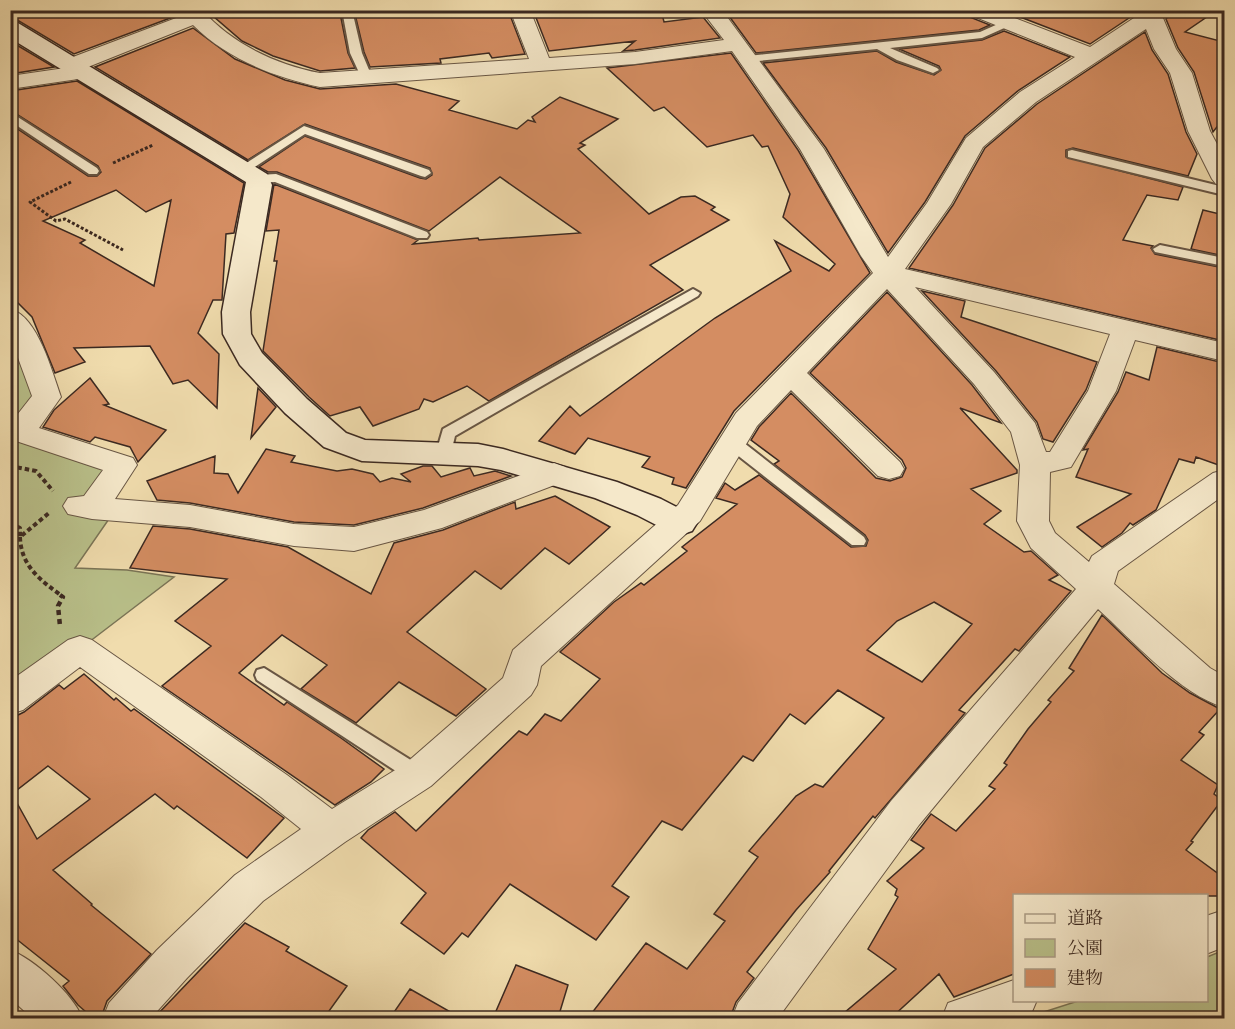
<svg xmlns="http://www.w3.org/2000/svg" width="1235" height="1029" font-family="'IM FELL Double Pica','Noto Serif JP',serif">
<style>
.green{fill:#b9c08a;stroke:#7a7456;stroke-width:1.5}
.building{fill:#d48d62;stroke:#3b2921;stroke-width:1.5;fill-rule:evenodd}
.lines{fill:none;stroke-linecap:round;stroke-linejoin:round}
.lane-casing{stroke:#685644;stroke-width:4}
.street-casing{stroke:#685644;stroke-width:2}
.secondary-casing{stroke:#3b2921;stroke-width:3}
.path-far2{stroke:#3b2921;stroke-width:3;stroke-dasharray:3 2;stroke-linecap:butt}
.path-far1{stroke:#3b2921;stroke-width:4;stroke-dasharray:4.5 3;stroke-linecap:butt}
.path{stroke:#3b2921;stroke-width:4.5;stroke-dasharray:5 4;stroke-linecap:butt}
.lane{fill:#f5e8ca;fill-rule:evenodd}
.street{fill:#f5e8ca;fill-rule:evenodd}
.secondary{fill:#f5e8ca;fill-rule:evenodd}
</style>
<rect width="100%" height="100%" fill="#f0dcad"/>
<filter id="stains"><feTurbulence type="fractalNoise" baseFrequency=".00333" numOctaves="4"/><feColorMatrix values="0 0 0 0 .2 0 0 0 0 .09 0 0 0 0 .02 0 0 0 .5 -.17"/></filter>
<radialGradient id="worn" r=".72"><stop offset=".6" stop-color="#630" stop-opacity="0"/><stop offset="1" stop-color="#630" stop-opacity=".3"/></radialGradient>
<path class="green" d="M11 335 33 397 11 429Z
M10 439 105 468 111 516 75 568 127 570 174 577 89 642 10 691Z
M1224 950V1018H1025L1078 1001 1206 1000 1207 957Z"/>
<path class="building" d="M10 10H179L181 14 74 54 19 21 10 20Z
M206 10H250L252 16 296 10H305L307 15 324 12 327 15 340 13 348 53 355 68 320 71 273 56 242 41Z
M354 10H508L525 54 492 58 489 53 440 59 441 63 370 67 364 52Z
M533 10H661L664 22 703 17 720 38 635 50 623 51 635 41 549 51Z
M789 10H963L967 16 990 25 979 30 756 53 729 16Z
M1002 10H1141L1090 44Z
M1173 10H1217L1185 32 1224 42V118L1213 132 1194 72 1178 48 1166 19Z
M193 28 235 59 285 80 320 89 396 84 459 101 449 110 517 129 528 120 535 122 532 117 560 97 618 119 580 143 585 145 578 149 649 214 681 197 695 196 715 207 711 210 729 220 650 265 683 290 489 401 467 386 433 402 424 399 419 409 373 426 360 407 330 416 309 397 263 351 277 261H274L279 230 266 231 274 184 418 240 413 244 478 238 479 240 580 233 500 177 429 231 277 172H268L259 167 305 136 420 178 426 179 432 175 430 168 305 124 248 160 95 67Z
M1004 31 1070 57 1019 90 965 136 925 202 888 253 826 148 763 63 877 51 896 62 934 75 941 70 939 66 899 49 982 40Z
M1145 32 1152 50 1168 74 1186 132 1197 154 1188 176 1073 148 1066 150V157L1183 187 1178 200 1147 195 1123 240 1153 246 1151 248 1155 254 1224 268V341L909 268 953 205 985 148 1037 104Z
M10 41 54 67 10 74Z
M731 53 798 150 870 273 734 411 686 488 672 484 674 478 642 467 650 457 588 438 575 454 539 441 570 406 580 416 715 318 791 271 775 241 829 271 835 264 783 217 790 194 768 146 762 147 753 135 707 147 664 107 654 111 607 68Z
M77 81 244 183 234 233 226 234 222 300H213L198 333 219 354 217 408 188 380 173 384 150 346 74 348 85 362 55 373 32 317 10 295V124L88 176H97L101 172 98 166 10 110V91ZM116 190 146 212 171 200 154 286 80 243 85 240 43 221Z
M1203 210 1224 215V256L1191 249Z
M922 291 965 301 961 317 1097 362 1086 390 1053 442 1043 439 1037 422 996 371Z
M887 292 972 385 1001 423 960 408 1017 470V473L971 489 1001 511 984 524 1024 552 1031 551 1058 575 1049 580 1071 591 1019 651 1015 649 959 710 965 713 875 818 873 816 829 871 830 872 796 910 747 972 754 978 736 1002 730 1018H588L646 943 687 969 725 921 714 914 758 857 749 851 796 796 815 784 823 787 884 718 838 690 805 724 790 714 753 761 743 756 682 830 662 821 612 886 629 897 596 940 510 884 468 937 462 933 444 954 401 923 426 893 361 838 368 830 395 812 416 831 519 731 527 735 545 714 561 721 600 679 560 652 614 602 641 583 644 585 687 551 682 547 737 504 716 498 725 483 735 490 759 475 851 547 866 546 868 540 865 535 774 464 779 461 751 440 759 427 791 393 876 478 890 481 902 477 906 468 902 460 810 373ZM934 602 972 624 922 682 867 650 897 621Z
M1157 347 1224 363V467L1196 457 1194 463 1179 459 1156 510 1133 525 1130 523 1122 533 1102 547 1077 527 1131 494 1076 477 1088 449 1083 450 1118 392 1126 372 1149 380Z
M90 378 109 404 104 405 166 430 138 462 130 447 95 437 90 442 43 427 54 410Z
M258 388 276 407 251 438Z
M266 449 295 456 291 462 337 471 352 469 373 474 380 482 392 478 411 482 401 474 423 466H432L441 477 470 468 474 476 495 471 511 476 423 508 354 525 294 522 190 503 157 500 147 481 215 456 214 473 228 474 238 493Z
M555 496 610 527 569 564 545 548 501 589 475 571 407 632 486 689 456 716 399 682 356 723 301 689 327 665 282 635 239 673 284 705 287 702 341 738 384 769 371 782 335 805 162 686 211 646 175 621 227 579 130 568 153 526 190 529 288 547 371 594 394 543 443 530 515 502 516 509Z
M1102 615 1162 673 1190 693 1220 709 1199 732 1204 735 1181 760 1218 785 1214 794 1222 800 1191 841 1193 842 1186 850 1224 878V896H1014V974L954 997 939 974 891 1018H838L896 969 868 949 898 897 895 895 897 889 887 881 924 848 911 840 931 814 956 831 995 789 989 786 1007 765 1004 763 1028 729 1051 702 1048 700 1074 671 1069 668Z
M84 674 114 700 116 698 131 711 134 709 284 818 247 858 177 806 174 809 155 794 53 870 92 904 91 905 151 954 107 1001 101 1018H93L78 1005 63 986 69 981 10 934V719L24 712 59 685 64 689ZM48 766 90 799 37 839 12 794Z
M245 923 289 947 286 951 347 986 324 1018H154Z
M516 965 568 985 558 1018H493Z
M410 989 461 1018H390Z"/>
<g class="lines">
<defs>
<path id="lane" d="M342 10H352L362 53 372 77 370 79H362L350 53Z
M709 10H741L712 16 707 13Z
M1007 20 1011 21V25L982 38 890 48 937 68 939 70 933 73 897 60 877 49 748 62 742 59 748 56 980 32Z
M10 112 97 168 99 171 97 174H89L10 121Z
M304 126 429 170 431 173 425 177 421 176 305 134 247 172 243 173 237 169Z
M1072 150 1224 187V195L1068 157V151Z
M276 174 427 232 429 235 427 238H417L275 182 258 183 252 179 258 175Z
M1160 245 1224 258V266L1155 252 1153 249Z
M693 289 700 293 698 296 455 436 450 457H438L436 453 443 429Z
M733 438 739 439 864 537 866 541 864 545H852L727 447 725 443 727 439Z
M264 668 425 769 428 775 425 781 418 783 411 781 257 680 255 675 257 670Z"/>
<path id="street" d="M181 10H202C232 44 277 65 320 73L529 59 510 10H530L549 58 635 52 724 40 701 10H722L824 149 888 257 927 203 966 138 1020 92 1075 57 968 14 965 10H994L1090 47 1146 10H1171L1163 18 1176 49 1192 73 1210 131 1224 157V186L1216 184 1212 179 1188 131 1170 73 1154 49 1146 29 1036 102 983 147 951 204 905 269 1224 343V361L1135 340 1116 391 1071 467 1050 472 1049 521 1055 533 1089 562 1092 556 1213 473 1224 470V495L1118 571 1114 584 1210 668 1224 676V707C1182 696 1131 639 1098 609L919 825 778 1018H732L738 1003 891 801 1076 589 1031 548 1017 521 1020 465 1011 432 974 384 887 289 807 373 900 462 904 469 900 476 889 479 878 476 791 390 757 426 700 521 541 666 537 685 531 695 431 786 345 842 263 901 187 978 151 1018H103L109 1003 157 950 235 875 301 829 261 797 80 667 23 710 10 714V681L68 640 80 636 92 640 287 775 332 809 405 764 452 723 503 678 513 650 678 505 736 413 873 273 861 256 800 149 732 51 635 64 320 87C274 77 227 59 193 25L88 67 95 72 92 77 10 89V76L65 68 62 65 65 60 184 15ZM915 287 1110 334 1088 391 1050 452H1046L1035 423 994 372Z
M10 309C38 316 52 372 61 397L39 428 133 458 137 465 115 499 190 505 294 524 354 527 424 510 554 463 565 467 569 474 565 481 442 528 354 551 294 546 190 527 92 519 68 514 63 506 68 498 84 496 103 470 10 439V424L32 396 10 336Z
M1224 910V947L1206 954V916Z
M10 950C34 959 74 995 82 1018H32L10 998Z
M1014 980V1000H1037L1031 1014 1020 1018H942L948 1003Z"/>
<path id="secondary" d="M10 22 18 23 267 174 272 185 250 312 251 334 262 353 307 399 346 433 365 440 478 444 503 449 617 482 661 499 692 515 697 523 692 531 680 535 668 531 637 515 595 498 501 470 478 466 362 461 324 447 285 413 240 365 223 334 222 312 246 182 10 38Z"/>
</defs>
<use href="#lane" class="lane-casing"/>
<use href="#street" class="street-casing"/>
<use href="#secondary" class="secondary-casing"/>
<path class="path-far2" d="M113 163 153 145
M71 182 30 202 56 221 65 219 123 250"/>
<path class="path-far1" d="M10 466 36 471 53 491
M10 523 20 528V537L49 513
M20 537C21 566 40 580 62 596"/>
<path class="path" d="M60 595 63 597 58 606 60 626"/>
<use href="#lane" class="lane"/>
<use href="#street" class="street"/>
<use href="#secondary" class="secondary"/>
</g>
<rect width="1235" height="1029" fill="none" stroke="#f0dcad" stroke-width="36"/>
<rect x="12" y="12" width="1211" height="1005" fill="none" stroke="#3b2921" stroke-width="3"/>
<rect x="18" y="18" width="1199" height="993" fill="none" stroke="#3b2921" stroke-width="1.5"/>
<rect x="1013" y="894" width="195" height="108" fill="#f5e8ca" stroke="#ab9c86" stroke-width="1.5"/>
<rect x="1025" y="914" width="30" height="9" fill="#f5e8ca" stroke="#ab9c86" stroke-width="1.5"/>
<text x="1067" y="924" font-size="18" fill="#3b2921">道路</text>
<rect x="1025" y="939" width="30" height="18" fill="#b9c08a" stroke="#ab9c86" stroke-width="1.5"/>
<text x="1067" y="954" font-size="18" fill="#3b2921">公園</text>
<rect x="1025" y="969" width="30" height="18" fill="#d48d62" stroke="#ab9c86" stroke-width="1.5"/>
<text x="1067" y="984" font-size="18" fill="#3b2921">建物</text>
<rect width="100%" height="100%" filter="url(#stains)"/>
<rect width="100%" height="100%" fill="url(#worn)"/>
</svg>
